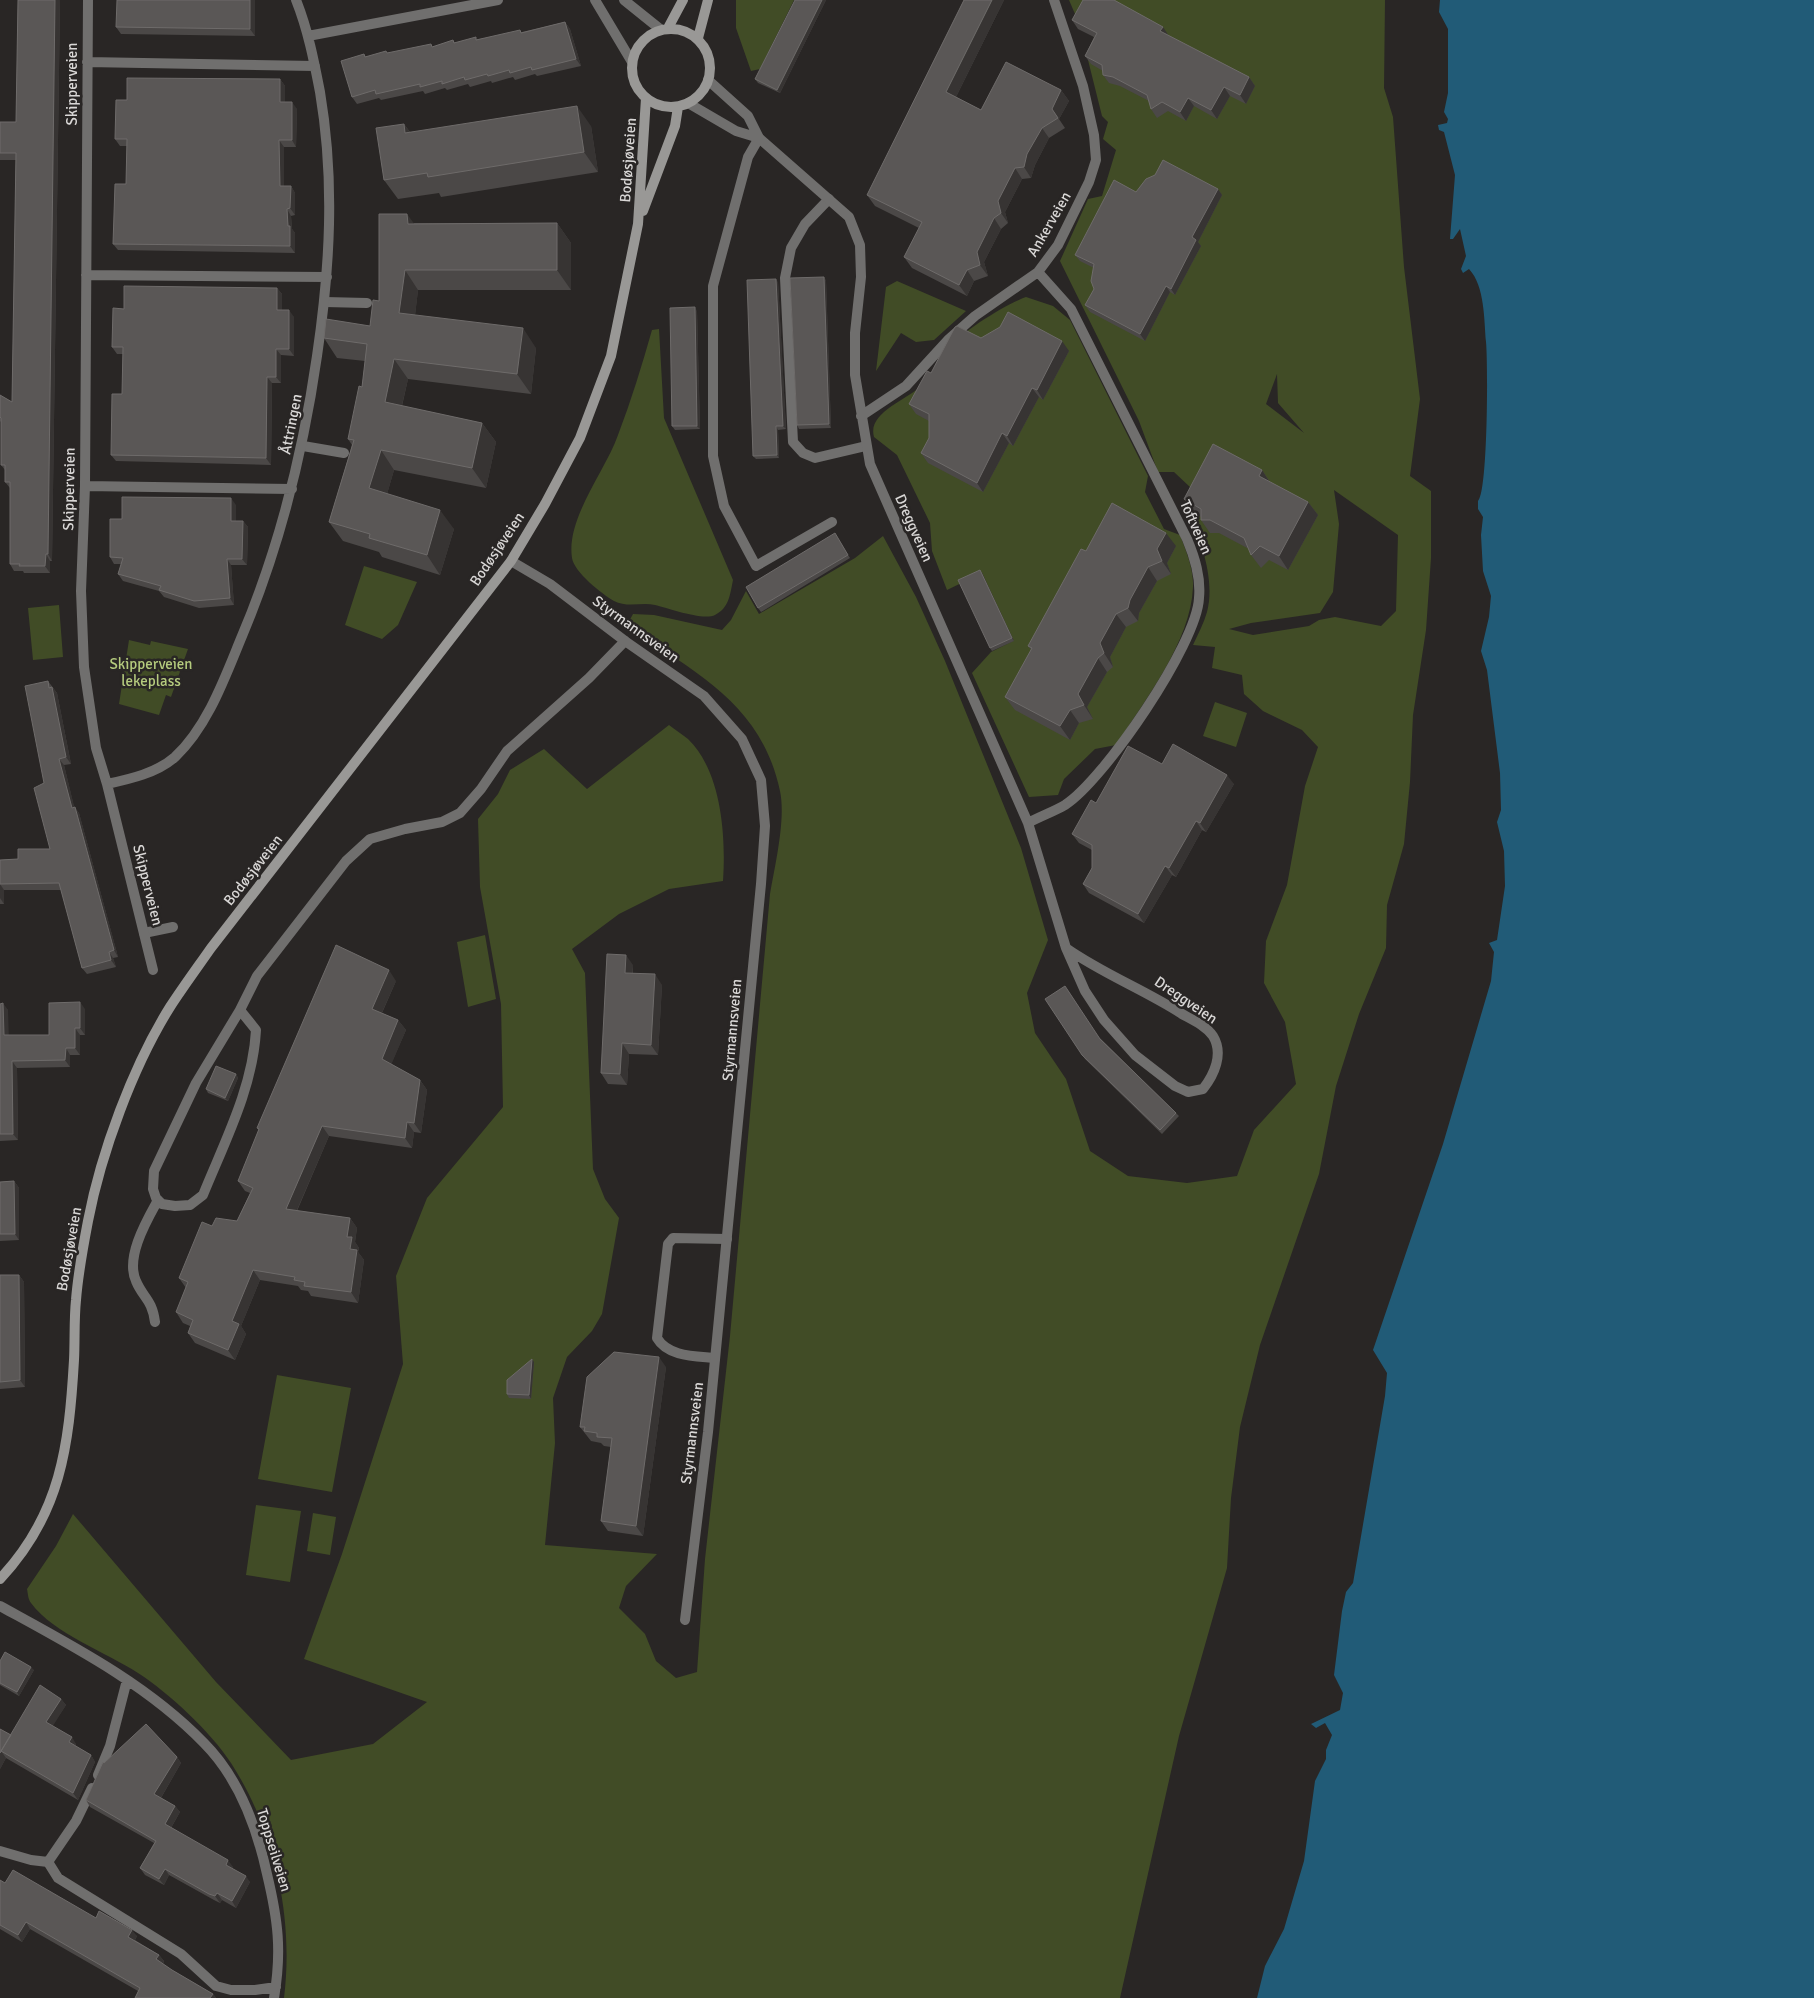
<svg xmlns="http://www.w3.org/2000/svg" width="1814" height="1998" font-family="Signika,sans-serif">
<style>
.green{fill:#414c26;fill-rule:evenodd}
.water{fill:#215b77}
.lines{fill:none;stroke-linecap:round;stroke-linejoin:round}
.lane{stroke:#706f6e;stroke-width:10}
.street{stroke:#706f6e;stroke-width:10}
.secondary{stroke:#999896;stroke-width:10}
.wall{fill:#4b4847}
.shaded-wall{fill:#373433}
.building{fill:#5a5756;stroke:#6e6b6a}
.labels{text-anchor:middle;dominant-baseline:central;stroke-width:5;stroke-linejoin:round;paint-order:stroke}
.street-label{font-size:15px;fill:#d9d7d6;stroke:#292625}
.park-label{font-size:15px;fill:#b5cb7e;stroke:#292625}
</style>
<rect width="100%" height="100%" fill="#292625"/>
<path class="green" d="M736 0H794L760 69 751 71 736 28Z
M1069 0H1385L1384 88 1393 117 1404 267 1420 399 1410 476 1431 491V558L1426 630 1413 715 1410 782 1404 844 1387 905 1386 948 1359 1014 1336 1086 1319 1174 1260 1345 1240 1427 1231 1498 1227 1568 1179 1736 1120 1998H284C294 1918 275 1831 231 1763 210 1731 170 1694 138 1673 106 1652 54 1634 31 1603 28 1599 28 1594 27 1589L56 1546 73 1514 216 1682 291 1760 373 1744 427 1702 304 1659 342 1554 403 1364 396 1276 427 1198 503 1107 501 1004 480 887 478 819 498 794 510 770 544 749 587 789 669 725C675 730 682 734 688 739 722 772 726 837 723 881L669 889 619 914 572 949 585 973 593 1169 605 1199 619 1218 602 1314 592 1331 567 1357 553 1398 555 1443 545 1545 657 1554 626 1586 619 1608 645 1634 656 1661 676 1678 697 1672 705 1559 730 1336 770 894C775 865 786 819 780 791 761 702 694 673 627 625L633 614 654 615 722 630 731 620 746 591 759 614 855 558 883 536 916 597 945 661 1021 848 1048 940 1027 993 1035 1033 1066 1079 1090 1151 1128 1176 1187 1183 1237 1176 1254 1130 1296 1084 1285 1022 1264 983 1266 941 1287 885 1305 786 1318 747 1302 730 1263 711 1244 694 1242 675 1212 668 1215 647 1193 645C1198 634 1204 623 1207 612 1215 583 1203 538 1185 515L1191 488 1174 472H1158L1139 421 1060 261 1088 199 1102 196 1116 150 1103 139 1108 122 1102 116 1088 60 1097 40 1078 21ZM1277 374 1278 403 1304 433 1266 404ZM1334 490 1398 535 1396 611 1381 626 1335 617 1319 620 1309 626 1253 635 1229 629 1251 623 1320 613 1333 592 1339 524Z
M897 281 966 311 934 340 916 342 901 333 876 371 886 287Z
M1026 297 1053 306 1070 320 1148 476 1145 492 1164 529 1180 535C1186 551 1194 570 1193 587 1191 641 1145 700 1116 745L1095 749 1064 779 1058 795 1029 797 972 673 991 652 1013 641 982 573 947 590 932 551 930 523 897 455 874 437C867 413 906 400 920 387 933 375 939 361 950 347 961 332 1008 303 1026 297Z
M659 329 664 418 733 580C730 595 729 608 715 615 703 621 668 608 655 605 642 602 627 608 614 601 602 594 574 572 572 558 566 518 605 472 618 435 631 401 642 365 652 330Z
M364 566 417 582 398 625 382 639 345 625Z
M59 605 63 657 33 660 28 608Z
M129 640 150 645 151 641 188 649 171 697 166 695 159 715 119 704Z
M1215 702 1247 713 1236 747 1203 736Z
M485 935 496 999 468 1007 457 942Z
M277 1375 351 1388 332 1492 258 1479Z
M256 1505 301 1511 290 1582 246 1575Z
M313 1513 336 1517 330 1555 307 1551Z"/>
<path class="water" d="M1440 0H1814V1998H1257L1265 1966 1284 1929 1304 1861 1315 1781 1326 1759V1750L1332 1735 1325 1723 1316 1728 1311 1724 1340 1710 1343 1693 1334 1675 1342 1611 1346 1592 1353 1583 1385 1396 1387 1373 1373 1350 1443 1144 1491 981 1494 952 1489 943 1497 940 1505 886 1504 851 1497 822 1501 810 1500 773 1487 670 1481 651 1489 617 1491 596 1483 571 1481 535 1483 517 1478 509V501C1488 492 1488 362 1486 342 1484 320 1485 286 1469 269L1463 273 1461 269 1466 256 1460 229 1453 239H1450L1455 175 1444 132 1439 130 1438 125 1447 123 1448 119 1444 112 1448 93V29L1439 12Z"/>
<g class="lines">
<path class="lane" d="M759 138 748 157 713 286V456L724 506 756 566 832 522
M829 199 805 224 791 248 785 278 793 442 803 453 815 458 866 446
M325 302 367 303
M303 446 344 453
M144 933 173 927
M240 1010 256 1030C253 1088 224 1143 203 1195L190 1205 175 1206 162 1204 156 1198 153 1189 154 1171 196 1083 240 1010 257 976 346 861 370 839 405 829 442 822 460 813 481 789 507 751 589 678 625 641
M155 1322C152 1299 143 1298 136 1281 125 1257 147 1220 158 1200
M715 1358C696 1356 668 1357 657 1338L668 1244 673 1238 727 1239"/>
<path class="street" d="M88 0 85 486 81 591 84 667 96 748 107 784 153 970
M595 0 632 62
M624 0 660 29
M308 36 498 0
M87 62 315 66
M708 80 748 116 759 138
M688 103 736 131 759 138 849 217 860 245 861 277 855 333V375L870 464 1028 823 1066 948 1085 991 1104 1020 1135 1055 1175 1086 1188 1092 1203 1089C1214 1075 1224 1054 1213 1036 1206 1026 1193 1020 1182 1014 1145 990 1103 974 1066 948
M86 275 327 277
M861 416 906 386 949 339 975 316 1038 272 1058 245 1089 182 1096 160 1094 135 1083 86 1054 0
M85 486 292 489
M511 561 550 584 625 641 704 696 742 739 761 780 765 826 761 884 708 1432 685 1620
M107 784C130 779 157 773 175 757 208 726 225 677 242 636 280 546 303 453 317 356 330 268 335 181 320 92 314 61 308 30 296 0
M1028 823C1039 817 1055 811 1065 805 1104 780 1197 644 1199 598 1201 577 1195 558 1187 539L1071 309 1038 272
M0 1606C71 1645 147 1684 204 1743 238 1777 257 1828 267 1874 278 1920 282 1951 274 1998
M98 1775 110 1746 127 1680
M92 1788 76 1821 48 1862 58 1878 181 1954 216 1986 231 1990H255L276 1987
M0 1851 31 1860 48 1862"/>
<path class="secondary" d="M668 28 683 0
M632 68a39 39 0 1 1 78 0a39 39 0 1 1-78 0Z
M698 38 708 0
M643 211 675 126 678 107
M0 1579C61 1514 69 1446 74 1360 75 1340 74 1319 76 1300 78 1274 83 1247 88 1221 101 1153 133 1066 170 1007 183 987 197 968 211 948L511 561 545 504 580 438 611 356 638 224 646 98"/>
</g>
<path class="wall" d="M18 0H60L52 561H50V573H24L23 571H14L10 564V488L5 482V470L1 465V422L0 421V395L12 402 16 160H0V122H16Z
M255 0V36L121 34 116 27Z
M795 0H826L780 93 758 83 755 79Z
M964 0H1004L956 97 981 110 1061 90 1069 101 1059 119 1065 128 1049 138 1035 165 1031 178 1022 179 1005 212 1008 223 1001 229 984 262 988 276 974 281 967 296 912 268 904 257 919 228 875 206 867 195Z
M1072 20 1169 36 1249 77 1255 86 1246 104 1230 96 1217 119 1194 106 1186 121 1168 111 1157 118 1151 109 1149 101 1120 86 1109 83 1103 75V71L1091 64 1085 56 1094 37 1078 29Z
M565 22 570 29 581 66 537 76 535 74 515 80 513 77 492 83 491 81 470 87 468 84 447 90 445 88 425 94 423 91 381 100 379 98 357 104 352 97 364 54 366 57 433 47 453 40 455 43 522 32Z
M280 79 285 86V102L297 109 296 147H284V186H291L295 193V215L291 216 292 229 295 233V253L118 250 113 244 126 184 127 146H120L115 139 127 100Z
M404 124 410 132 591 126 598 172 441 197 439 193 398 199 384 180Z
M1218 189 1222 195 1198 242 1201 246 1175 295 1170 292 1145 341 1090 312 1085 305 1094 289V268L1080 261 1075 255 1136 192Z
M414 223H557L571 243V290H418L415 315 536 348 531 394 408 379 402 406 482 423 496 442 486 488 394 470 387 494 454 529 440 575 382 557 379 552 343 541 329 522 352 445 348 439 362 387 365 361 337 358 324 338 370 326 379 301Z
M824 277 826 281 831 428 799 429 797 425Z
M778 282 786 429 778 430 779 458 756 459 753 456Z
M277 288 282 294V310L294 317V356L281 355V383H272L271 465 116 461 111 455 122 394 123 354H117L112 347 124 309Z
M697 311 700 429 675 430 672 426Z
M981 338 1069 351 1043 400 1039 397 1013 446 1009 443 983 492 928 463 921 453 929 438V421L916 414 909 404 931 373Z
M1262 470 1270 482 1308 502 1318 515 1288 570 1269 560 1261 568 1251 555 1249 549 1219 533H1210L1201 520V517L1193 513 1184 499Z
M236 505V521H243L248 527 247 565H231L234 605 199 608 164 597 159 591 123 581 118 574 121 564H114L110 557 122 519Z
M837 537 850 558 761 612 758 608Z
M1176 546 1167 563 1171 574 1157 581 1139 613 1138 621 1126 627 1110 657 1113 667 1107 672 1087 707 1093 719 1079 723 1070 740 1015 710 1005 697 1031 650 1028 646 1086 551Z
M980 570 982 573 1014 641 992 651 990 648Z
M48 681 57 693 71 764 64 765 74 807 79 813 118 957 113 958 116 967 87 974 82 968 61 890H4V904H0V860L18 859 50 849 44 783Z
M1162 764 1234 784 1206 832 1202 830 1176 877 1172 875 1144 923 1089 893 1083 884 1092 868V850L1079 843 1072 834 1096 803Z
M633 965V973L662 985 658 1055 629 1054 627 1085 608 1084 601 1073Z
M396 981 382 1013 398 1020 406 1030 391 1064 420 1080 427 1090 421 1133 414 1132 412 1148 329 1136 297 1211 350 1218 357 1228 355 1242 359 1248 358 1252 364 1260 358 1303 311 1296 308 1291 301 1290 298 1286 260 1280 241 1326 246 1334 235 1360 195 1343 188 1333 190 1326 183 1323 176 1312 186 1288 179 1278 212 1226 237 1221 250 1193 245 1191 238 1181 259 1130 257 1128Z
M1045 999 1101 1039 1176 1113 1179 1116 1162 1134 1085 1059Z
M0 1004 8 1010V1035H49L85 1009V1035H80V1055H70V1067L17 1068 18 1140 0 1141Z
M236 1074 238 1078 228 1101 208 1093 206 1089Z
M14 1181 19 1188V1240L0 1241V1182Z
M0 1275H19L24 1282 25 1387 0 1389Z
M534 1362 531 1399 509 1398 507 1394Z
M666 1367 643 1536 608 1531 601 1521 611 1447 604 1446 601 1443 591 1441 580 1427Z
M0 1661 34 1670 19 1696 0 1685Z
M61 1699 66 1705 52 1726 76 1744 75 1746 91 1755 95 1762 78 1800 6 1758 0 1769V1729L11 1735Z
M177 1757 181 1763 161 1798 175 1806 180 1812 171 1828 233 1867 232 1868 250 1882 236 1908 222 1900 220 1903 214 1900 169 1875 164 1885 145 1875 140 1868 154 1843 90 1807 86 1800 104 1763Z
M0 1880 5 1883 96 1918 137 1936 135 1940 159 1955 164 1961 163 1964 172 1970 213 1994 216 1998H135L138 1991 30 1929 22 1942 0 1929Z"/>
<path class="shaded-wall" d="M55 0H60L52 561 48 554Z
M250 0H255V36L250 29Z
M822 0H826L780 93 777 90Z
M992 0H1004L953 103 946 92Z
M565 22 570 29 581 66 576 59Z
M1163 27 1169 36 1160 31Z
M1249 77 1255 86 1246 104 1240 95Z
M280 79 285 86V109L280 102Z
M1224 87 1230 96 1217 119 1211 110Z
M1061 90 1069 101 1059 119 1052 109Z
M1188 98 1194 106 1186 121 1180 112Z
M292 102 297 109 296 147 292 140Z
M577 106 591 126 598 172 584 152Z
M404 124 418 143 405 133Z
M1042 128 1049 138 1035 165 1031 178 1024 167 1027 154Z
M279 140 284 147V192L280 186Z
M1015 168 1022 179 1005 212 1008 223 1001 213 998 201Z
M291 186 295 193V215L290 208Z
M1218 189 1222 195 1198 242 1201 246 1175 295 1171 289 1192 237Z
M287 209 291 216 292 229 295 233V253L290 246Z
M407 214 421 233 408 224Z
M994 218 1001 229 984 262 988 276 980 265 977 252Z
M557 223 571 243V290L557 270Z
M405 270 418 290 413 333 399 313Z
M967 270 974 281 967 296 959 285Z
M824 277 826 281 831 428 829 424Z
M776 279 778 282 786 429 783 426Z
M1166 286 1170 292 1145 341 1140 334Z
M277 288 282 294V317L277 310Z
M695 307 697 311 700 429 697 426Z
M289 310 294 317V356L289 349Z
M523 328 536 348 531 394 517 374Z
M1062 341 1069 351 1043 400 1037 390Z
M276 349 281 355V383L276 377Z
M394 359 408 379 398 422 385 402Z
M267 377 272 383 271 465 266 458Z
M1032 388 1039 397 1013 446 1007 436Z
M482 423 496 442 486 488 472 468Z
M776 426 778 430 779 458 777 455Z
M1002 433 1009 443 983 492 977 483Z
M381 450 394 470 383 508 369 488Z
M1262 470 1271 484 1259 476Z
M231 498 236 505V527L231 521Z
M1308 502 1318 515 1288 570 1279 556Z
M440 510 454 529 440 575 427 555Z
M243 521 248 527 247 565 242 559Z
M1166 533 1176 546 1167 563 1171 574 1162 561 1157 549Z
M46 554 50 561V573L45 566Z
M227 559 231 565 234 605 230 598Z
M1148 567 1157 581 1139 613 1138 621 1128 608 1130 600Z
M980 570 982 573 1014 641 1012 638Z
M1116 614 1126 627 1110 657 1113 667 1104 653 1100 643Z
M1098 658 1107 672 1087 707 1093 719 1084 705 1078 694Z
M52 687 57 693 71 764 66 757Z
M1070 710 1079 723 1070 740 1060 726Z
M59 759 64 765 76 814 72 808Z
M1227 775 1234 784 1206 832 1200 823Z
M75 807 79 813 118 957 114 950Z
M1196 821 1202 830 1176 877 1169 868Z
M1165 866 1172 875 1144 923 1138 914Z
M0 884 4 890V904L0 898Z
M109 952 113 958 116 967 111 960Z
M626 955 633 965 632 983 625 973Z
M389 970 396 981 379 1019 372 1009Z
M655 974 662 985 658 1055 651 1045Z
M80 1002 85 1009V1035L80 1028Z
M3 1003 8 1010 9 1042 4 1035Z
M398 1020 406 1030 389 1070 382 1059Z
M75 1028 80 1035V1055L75 1048Z
M622 1043 629 1054 627 1085 620 1074Z
M66 1048 70 1055V1067L65 1060Z
M12 1061 17 1068 18 1140 13 1134Z
M236 1074 238 1078 228 1101 225 1098Z
M420 1080 427 1090 421 1133 414 1123Z
M407 1122 414 1132 412 1148 405 1138Z
M322 1126 329 1136 293 1219 286 1209Z
M14 1181 19 1188V1240L15 1234Z
M350 1218 357 1228 355 1242 359 1248 358 1252 364 1260 358 1303 351 1292 350 1249 347 1237Z
M253 1270 260 1280 241 1326 246 1334 235 1360 228 1350 232 1321Z
M19 1275 24 1282 25 1387 20 1380Z
M659 1357 666 1367 643 1536 636 1526Z
M532 1359 534 1362 531 1399 529 1395Z
M31 1667 34 1670 19 1696 17 1692Z
M61 1699 66 1705 51 1729 46 1722Z
M72 1737 76 1744 73 1749 69 1742Z
M1 1751 6 1758 0 1769V1753Z
M91 1755 95 1762 78 1800 73 1793Z
M177 1757 181 1763 159 1801 154 1794Z
M175 1806 180 1812 169 1831 165 1824Z
M228 1860 233 1867 230 1871 226 1865Z
M165 1869 169 1875 164 1885 159 1879Z
M246 1876 250 1882 236 1908 232 1901Z
M217 1893 222 1900 220 1903 215 1896Z
M26 1922 30 1929 22 1942 18 1935Z
M132 1930 137 1936 133 1943 128 1937Z
M159 1955 164 1961 161 1966 156 1959Z
M213 1994 216 1998H210Z"/>
<path class="building" d="M18 0H55L48 554H46L45 566H19L20 564H10V482H5V465H1V418L0 417V395L12 402 16 153H0V122H16Z
M117 0H250V29L116 27Z
M795 0H822L777 90 755 79Z
M964 0H992L946 92 981 110 1006 62 1061 90 1052 109 1058 118 1042 128 1027 154 1024 167 1015 168 998 201 1001 213 994 218 977 252 980 265 967 270 959 285 904 257 922 222 867 195Z
M1083 0H1114L1163 27 1160 31 1249 77 1240 95 1224 87 1211 110 1188 98 1180 112 1162 102 1151 109 1147 95 1113 77 1103 75 1102 65 1085 56 1097 33 1072 20Z
M565 22 576 59 532 70 531 67 510 73 509 70 488 76 487 74 465 80 464 77 442 84V81L420 87V84L376 94 375 90 352 97 341 61 364 54 365 57 386 51 387 53 431 44 432 47 453 40 454 43 476 37V40L520 30 521 33Z
M127 78 280 79V102H292V140H279L280 186H291L290 208 287 209 288 226H290V246L113 244 115 184H126L127 139H115L116 100H127Z
M577 106 584 152 428 177 427 173 384 180 376 128 404 124 405 133Z
M1163 160 1218 189 1192 237 1196 240 1171 289 1166 286 1140 334 1085 305 1094 289 1091 281 1094 264 1075 255 1114 180 1136 192 1146 179 1155 175Z
M379 214H407L408 224 557 223V270H405L399 313 523 328 517 374 394 359 385 402 482 423 472 468 381 450 369 488 440 510 427 555 369 538 370 534 329 522 354 440 348 439 359 386 362 387 367 344 324 338 326 319 370 326 373 300 379 301Z
M824 277 829 424 797 425 790 278Z
M776 279 783 426H776L777 455 753 456 747 280Z
M124 286 277 288V310H289V349H276V377H267L266 458 111 455 112 394H122L123 347H112L113 308 124 309Z
M695 307 697 426H672L670 308Z
M1008 312 1062 341 1037 390 1032 388 1007 436 1002 433 977 483 921 453 929 438V414L909 404 927 371 931 373 955 327 957 326 981 338 1000 327Z
M1213 444 1262 470 1259 476 1308 502 1279 556 1260 546 1251 555 1244 538 1210 520H1201V509L1184 499Z
M122 497 231 498V521H243L242 559H227L230 598 194 601 159 590 161 586 118 574 123 558 110 557V519H122Z
M1112 503 1166 533 1157 549 1162 561 1148 567 1130 600 1128 608 1116 614 1100 643 1104 653 1098 658 1078 694 1084 705 1070 710 1060 726 1005 697 1032 648 1028 646 1081 549 1086 551Z
M835 533 848 555 758 608 746 587Z
M980 570 1012 638 990 648 958 580Z
M48 681 49 688 52 687 66 757 59 759 72 808 75 807 114 950 109 952 111 960 82 968 59 883 0 884V860L18 859V849H50L34 788 44 783 25 686Z
M1173 744 1227 775 1200 823 1196 821 1169 868 1165 866 1138 914 1083 884 1092 868V845L1072 834 1091 800 1096 803 1128 746 1162 764Z
M336 945 389 970 372 1009 398 1020 382 1059 420 1080 414 1123 407 1122 405 1138 322 1126 286 1209 350 1218 347 1237H352L350 1249 357 1250 351 1292 304 1286 305 1282 294 1280 295 1277 253 1270 232 1321 239 1324 228 1350 188 1333 193 1320 176 1312 188 1282 179 1278 202 1222 212 1226 216 1218 237 1221 253 1188 238 1181 259 1129 257 1128Z
M607 954 626 955 625 973 655 974 651 1045 622 1043 620 1074 601 1073Z
M1065 986 1100 1039 1176 1113 1160 1130 1082 1055 1045 999Z
M80 1002V1028H75V1048H66L65 1060 12 1061 13 1134H0V1004L3 1003 4 1035H49V1003Z
M216 1066 236 1074 225 1098 206 1089Z
M14 1181 15 1234H0V1182Z
M0 1275H19L20 1380 0 1382Z
M614 1352 659 1357 636 1526 601 1521 612 1438 597 1437V1433L584 1431 585 1427H580L587 1377Z
M532 1359 529 1395 507 1394V1380Z
M5 1652 31 1667 17 1692 0 1683V1661Z
M40 1685 61 1699 46 1722 72 1737 69 1742 91 1755 73 1793 1 1751Z
M146 1724 177 1757 154 1794 175 1806 165 1824 228 1860 226 1865 246 1876 232 1901 217 1893 215 1896 209 1894 165 1869 159 1879 140 1868 156 1841 86 1800 103 1762 104 1763Z
M0 1729 11 1735 0 1753Z
M13 1870 96 1918 99 1911 132 1930 128 1937 159 1955 156 1959 172 1970 213 1994 210 1998H135L140 1988 26 1922 18 1935 0 1925V1880L5 1883Z"/>
<g class="labels">
<g class="street-label">
<text transform="translate(72 84) rotate(-90)">Skipperveien</text>
<text transform="translate(628 160) rotate(-86)">Bodøsjøveien</text>
<text transform="translate(1049 224) rotate(-60)">Ankerveien</text>
<text transform="translate(291 424) rotate(-79)">Åttringen</text>
<text transform="translate(69 489) rotate(-89)">Skipperveien</text>
<text transform="translate(1196 527) rotate(66)">Toftveien</text>
<text transform="translate(914 528) rotate(66)">Dreggveien</text>
<text transform="translate(497 549) rotate(-56)">Bodøsjøveien</text>
<text transform="translate(636 629) rotate(36)">Styrmannsveien</text>
<text transform="translate(253 870) rotate(-52)">Bodøsjøveien</text>
<text transform="translate(148 885) rotate(76)">Skipperveien</text>
<text transform="translate(1186 1000) rotate(34)">Dreggveien</text>
<text transform="translate(732 1030) rotate(-85)">Styrmannsveien</text>
<text transform="translate(69 1249) rotate(-80)">Bodøsjøveien</text>
<text transform="translate(692 1433) rotate(-83)">Styrmannsveien</text>
<text transform="translate(274 1850) rotate(73)">Toppseilveien</text>
</g>
<g class="park-label">
<text x="151" y="664">Skipperveien<tspan x="151" dy="17">lekeplass</tspan></text>
</g>
</g>
</svg>
